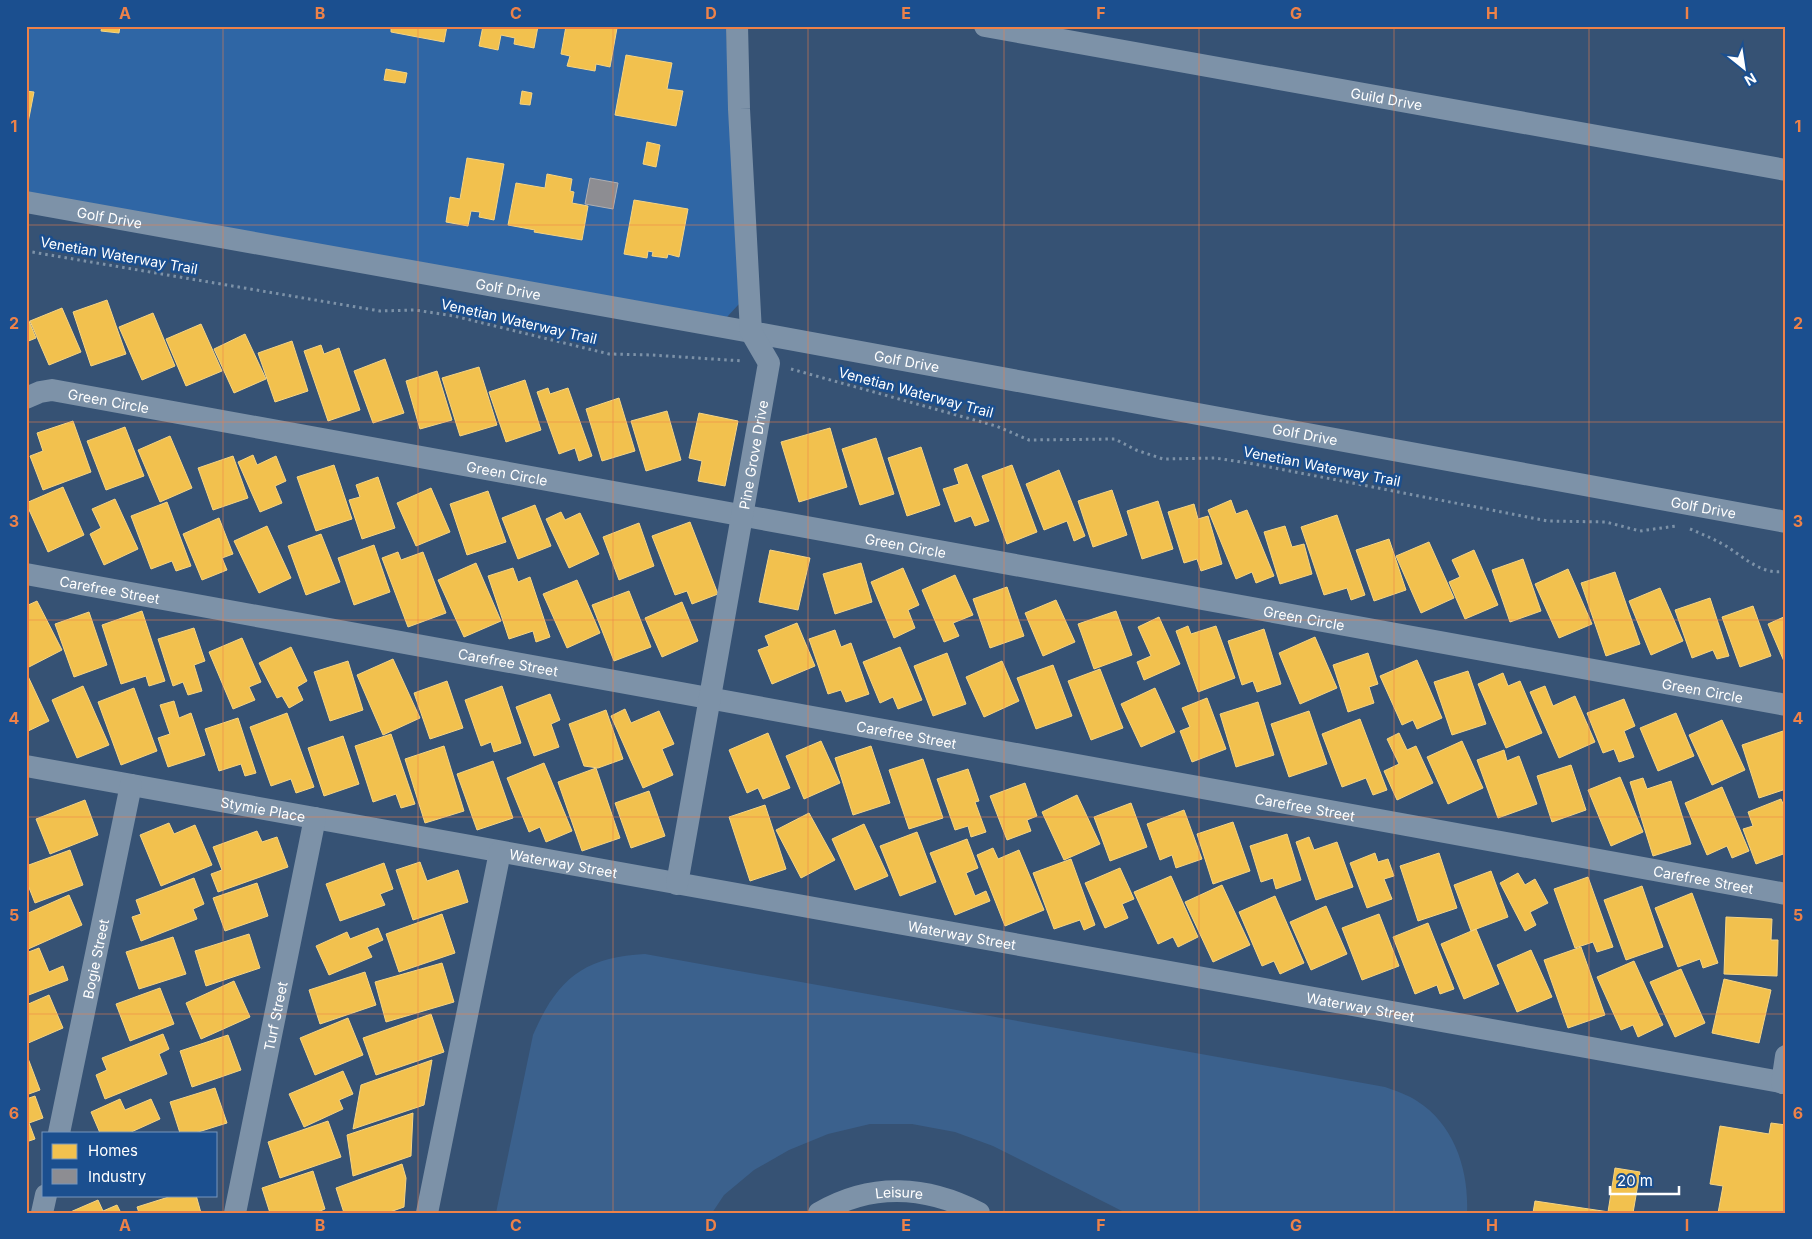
<svg xmlns="http://www.w3.org/2000/svg" width="1812" height="1239" font-family="Inter,sans-serif">
<style>
.green{fill:#2f66a5}
.water{fill:#3b618d}
.homes{fill:#f2c14e;stroke:#f6d483}
.industry{fill:#8d8d92;stroke:#afafb3}
.lines{fill:none;stroke-linecap:round;stroke-linejoin:round}
.path{stroke:#7d92a8;stroke-width:3;stroke-dasharray:2.5 4;stroke-linecap:butt}
.street{stroke:#7d92a8;stroke-width:22}
.grid{fill:none;stroke:#ee8249;stroke-width:1;stroke-opacity:0.55}
.labels{text-anchor:middle;dominant-baseline:central;stroke-width:5;stroke-linejoin:round;paint-order:stroke}
.street-label{font-size:14px;fill:#fff;stroke:#1b4f8f}
.neatline{fill:none;stroke:#ee8249;stroke-width:2}
.grid-label{font-size:16px;text-anchor:middle;font-weight:bold;fill:#ee8249}
</style>
<rect width="100%" height="100%" fill="#365274"/>
<path class="green" d="M26 26H726L739 304 727 317 26 193Z"/>
<path class="water" d="M645 954 1385 1087C1396 1091 1408 1095 1417 1101 1455 1125 1469 1171 1467 1213H1126L993 1146 955 1132 912 1124H870L828 1134 789 1150 754 1170 724 1195 712 1213H496L533 1035C557 979 584 957 645 954Z"/>
<path class="homes" d="M102 26H120L119 33 101 31Z
M391 26H447L444 42 391 32Z
M483 26H538L534 48 514 44 515 38 501 35 498 50 479 46Z
M566 26 617 28 610 67 596 64 595 71 567 66 570 56 561 54Z
M626 55 672 63 667 89 683 91 676 126 615 115Z
M386 69 407 73 405 83 384 80Z
M26 91 34 92 26 133Z
M522 91 532 93 530 105 520 104Z
M647 142 660 145 656 167 643 164Z
M467 158 504 164 494 220 479 217 480 212 471 211 468 226 446 222 450 197 460 199Z
M547 174 572 179 570 191 574 192 572 203 588 206 582 240 534 232 535 230 508 225 516 183 545 188Z
M634 200 688 209 679 257 668 254 667 258 652 256 653 252 648 251 647 258 624 254Z
M107 300 126 354 91 366 73 312Z
M62 308 81 352 49 365 30 321Z
M153 313 175 366 142 380 119 327Z
M26 314 36 338 26 342Z
M201 324 222 371 186 386 166 339Z
M245 334 266 379 234 393 214 349Z
M292 341 308 391 275 402 258 353Z
M321 345 324 354 339 348 360 410 328 421 304 351Z
M385 359 404 413 373 423 354 371Z
M479 367 497 425 460 436 442 378Z
M437 371 452 420 420 429 406 381Z
M525 380 541 430 506 442 489 392Z
M548 388 550 394 568 388 592 456 579 461 575 448 559 454 537 392Z
M619 398 635 451 602 461 586 409Z
M667 411 681 460 646 471 631 421Z
M699 413 738 421 725 486 698 481 702 461 689 458Z
M73 421 91 472 43 490 30 456 43 451 37 433Z
M125 427 144 476 106 490 87 441Z
M830 428 847 487 799 502 781 442Z
M170 436 192 488 160 502 138 450Z
M876 438 894 494 860 505 842 449Z
M921 447 940 505 907 516 888 458Z
M253 455 257 465 276 456 286 481 275 486 282 503 260 512 238 462Z
M233 456 248 498 213 510 198 468Z
M967 464 989 521 975 526 971 516 955 522 943 489 959 484 954 469Z
M334 465 352 519 316 531 297 477Z
M1012 465 1037 532 1007 544 982 476Z
M1059 470 1085 536 1074 541 1067 521 1044 530 1026 484Z
M378 477 395 528 362 539 349 500 360 497 356 485Z
M63 487 84 535 48 552 26 503Z
M431 488 450 532 416 546 397 503Z
M1112 490 1127 535 1093 547 1078 501Z
M488 491 506 542 467 555 450 504Z
M115 499 138 549 104 565 90 534 101 528 92 509Z
M1231 500 1236 514 1247 510 1274 576 1256 583 1252 572 1236 579 1208 510Z
M1158 501 1173 549 1142 559 1127 511Z
M167 502 191 566 176 571 172 561 151 569 131 516Z
M1194 504 1198 519 1208 516 1222 564 1201 571 1197 559 1184 563 1168 512Z
M535 505 551 546 518 559 502 518Z
M561 512 565 520 580 513 599 554 569 568 546 519Z
M1337 515 1365 595 1351 600 1347 588 1324 595 1301 527Z
M219 518 233 554 222 558 227 570 202 580 183 534Z
M690 522 718 594 692 604 687 591 675 595 652 536Z
M639 523 654 566 619 580 603 537Z
M267 526 291 578 259 593 234 541Z
M1285 526 1292 547 1304 544 1312 574 1280 584 1264 532Z
M321 534 340 582 306 595 288 546Z
M1389 539 1406 590 1374 601 1356 550Z
M1429 542 1454 598 1421 613 1396 556Z
M374 545 390 592 354 605 338 558Z
M770 550 810 558 798 610 759 602Z
M1474 550 1498 605 1465 619 1449 582 1460 577 1452 560Z
M398 552 401 560 423 552 446 613 408 627 382 558Z
M1523 559 1541 611 1510 622 1492 570Z
M476 563 501 621 464 637 438 580Z
M861 563 872 602 835 614 823 574Z
M513 568 518 582 530 577 550 637 536 642 533 631 509 639 488 576Z
M903 568 919 605 908 610 915 628 894 638 871 582Z
M1568 569 1592 624 1559 638 1535 584Z
M1615 572 1640 644 1606 656 1581 583Z
M955 575 973 615 953 623 959 636 944 642 922 590Z
M577 580 600 633 567 648 543 594Z
M1007 587 1024 636 990 648 973 599Z
M1660 588 1683 641 1651 655 1629 601Z
M629 591 651 647 614 661 592 605Z
M1710 598 1729 656 1717 659 1713 650 1692 658 1675 610Z
M1056 600 1075 642 1043 656 1025 613Z
M37 601 62 650 27 668 26 606Z
M682 602 698 641 662 657 645 618Z
M1753 606 1771 656 1740 667 1722 617Z
M142 611 165 681 149 686 146 676 121 684 102 625Z
M1116 611 1132 655 1094 669 1078 624Z
M89 612 107 665 74 677 55 624Z
M1786 616V666L1768 624Z
M1159 617 1180 664 1144 680 1137 662 1151 656 1138 627Z
M797 623 815 666 772 684 758 650 769 646 765 636Z
M1188 626 1191 634 1216 626 1235 678 1198 692 1176 631Z
M194 628 205 661 194 665 202 691 188 695 183 682 173 686 158 639Z
M1264 629 1281 684 1257 692 1253 681 1242 685 1228 641Z
M835 630 841 647 851 643 869 694 846 702 841 690 828 694 809 639Z
M1315 637 1337 688 1300 704 1279 653Z
M242 638 261 682 249 687 255 700 233 709 209 652Z
M291 647 307 681 297 687 303 700 289 708 282 696 277 698 259 663Z
M900 647 922 700 898 709 893 697 880 703 863 662Z
M947 653 966 704 933 716 914 666Z
M1368 653 1378 684 1369 687 1374 703 1348 712 1333 665Z
M393 659 420 718 383 735 357 675Z
M1417 660 1442 718 1417 729 1413 720 1402 725 1380 676Z
M348 661 363 710 330 721 314 672Z
M1002 661 1019 701 984 717 966 677Z
M1053 665 1072 716 1036 729 1017 678Z
M1100 669 1123 728 1091 740 1068 681Z
M1468 671 1486 724 1452 735 1434 682Z
M26 672 49 721 26 732Z
M1503 673 1508 686 1520 681 1542 733 1506 748 1478 684Z
M447 681 463 728 430 739 414 693Z
M83 686 109 745 77 758 52 700Z
M502 686 521 743 494 752 491 742 481 746 465 700Z
M1545 686 1553 706 1575 696 1595 742 1559 758 1530 692Z
M134 688 157 751 121 765 98 702Z
M1155 688 1175 732 1141 747 1121 704Z
M550 694 560 720 551 724 559 747 534 756 516 707Z
M1207 698 1226 749 1192 762 1180 731 1190 727 1182 708Z
M1624 699 1635 726 1624 731 1634 757 1619 762 1614 749 1603 753 1587 713Z
M174 701 179 718 191 713 205 755 168 767 158 738 170 734 160 705Z
M1258 702 1274 755 1236 767 1220 714Z
M625 709 631 723 659 711 674 744 662 749 673 775 643 788 611 716Z
M606 710 623 759 598 768 584 766 569 724Z
M1309 711 1327 764 1289 777 1271 724Z
M287 713 314 787 296 793 291 779 271 786 250 727Z
M1676 713 1694 756 1658 771 1640 728Z
M238 718 256 773 245 776 241 764 219 771 205 729Z
M1360 719 1387 790 1373 795 1366 778 1342 787 1322 734Z
M1722 720 1745 770 1712 785 1689 735Z
M1786 730V789L1759 798 1742 745Z
M768 733 790 788 763 799 758 788 747 793 729 750Z
M1399 733 1407 750 1416 746 1433 783 1397 800 1384 771 1399 764 1387 739Z
M391 734 415 804 401 808 396 794 373 802 355 746Z
M343 736 359 784 324 796 308 748Z
M821 741 840 783 804 799 786 756Z
M1462 741 1483 788 1448 804 1427 757Z
M444 746 464 811 425 823 405 759Z
M871 746 890 803 853 815 835 758Z
M1504 750 1507 761 1519 756 1537 804 1498 818 1477 760Z
M923 759 943 818 909 829 889 770Z
M493 761 513 818 477 830 457 774Z
M544 763 572 831 546 842 540 827 529 832 507 778Z
M1571 765 1586 810 1552 822 1537 776Z
M596 768 620 838 582 851 558 782Z
M968 769 979 801 975 802 986 832 971 837 968 826 955 830 937 779Z
M1620 777 1643 832 1611 846 1588 790Z
M1643 778 1647 789 1671 781 1691 844 1653 856 1630 782Z
M1025 783 1037 816 1027 820 1031 831 1007 840 990 796Z
M1722 787 1749 851 1732 858 1727 846 1707 855 1685 803Z
M649 791 665 836 631 848 615 803Z
M1077 795 1100 844 1064 860 1042 812Z
M1781 799 1786 811V853L1756 864 1743 829 1753 826 1748 812Z
M85 800 98 835 50 854 36 819Z
M1131 803 1147 847 1110 861 1094 817Z
M765 805 786 869 750 881 729 817Z
M1184 810 1202 859 1176 868 1172 855 1160 860 1147 824Z
M809 813 835 860 801 878 776 830Z
M1233 822 1250 871 1213 884 1197 834Z
M169 823 174 834 195 825 212 865 161 886 140 835Z
M864 824 888 876 855 890 832 839Z
M257 831 262 842 277 837 288 867 218 892 211 874 222 870 213 847Z
M917 832 936 882 900 896 880 846Z
M1287 834 1301 880 1276 889 1273 878 1261 882 1250 846Z
M1309 837 1314 850 1337 842 1353 887 1316 900 1296 842Z
M967 839 978 868 966 873 975 896 986 891 990 901 955 915 930 853Z
M993 848 998 859 1019 850 1044 910 1005 926 977 855Z
M70 850 83 885 35 903 26 880V866Z
M1375 853 1378 862 1388 859 1394 876 1384 879 1392 899 1367 908 1350 863Z
M1439 853 1457 908 1418 921 1400 866Z
M1071 859 1095 925 1084 930 1080 920 1054 929 1033 873Z
M420 862 427 881 458 870 468 902 413 920 396 870Z
M384 863 393 889 380 894 385 905 340 921 326 884Z
M1120 868 1134 899 1122 904 1128 918 1105 928 1085 883Z
M1491 871 1508 917 1471 931 1454 885Z
M1518 873 1525 885 1535 879 1548 903 1530 912 1536 925 1525 931 1500 883Z
M1171 876 1198 937 1178 947 1173 937 1158 944 1134 892Z
M1588 877 1613 947 1597 952 1593 942 1575 948 1554 889Z
M194 878 204 904 193 909 197 919 141 941 132 917 141 914 136 900Z
M257 883 268 916 225 931 213 898Z
M1222 885 1250 945 1213 962 1185 902Z
M1642 886 1663 947 1626 960 1604 900Z
M1692 893 1718 963 1703 968 1700 959 1678 967 1655 908Z
M69 895 82 925 26 950V914Z
M1275 896 1304 963 1280 974 1274 961 1262 966 1239 912Z
M1326 906 1347 954 1311 970 1290 922Z
M442 914 455 953 399 972 386 934Z
M1379 914 1399 966 1362 980 1342 928Z
M1726 917 1772 919 1771 940H1778L1777 976 1724 974Z
M1428 923 1454 989 1440 994 1437 985 1415 994 1393 937Z
M378 928 383 940 367 947 372 957 329 975 316 946 347 932 350 939Z
M1476 929 1499 984 1464 999 1441 944Z
M249 934 260 968 206 986 195 951Z
M173 937 186 974 139 989 126 952Z
M1581 947 1605 1015 1568 1028 1544 960Z
M39 948 49 972 63 966 68 980 26 996V953Z
M1531 950 1552 997 1517 1012 1497 965Z
M1634 961 1663 1025 1638 1037 1633 1025 1621 1030 1597 977Z
M442 963 454 1002 386 1022 375 982Z
M1681 969 1705 1023 1675 1037 1650 982Z
M365 972 376 1005 320 1024 309 990Z
M1724 979 1771 990 1759 1043 1712 1033Z
M234 981 250 1017 201 1039 186 1003Z
M160 988 174 1024 130 1041 116 1004Z
M49 995 63 1028 26 1044V1005Z
M431 1014 444 1052 376 1075 363 1038Z
M348 1018 363 1055 315 1075 300 1038Z
M163 1034 169 1049 159 1054 167 1074 105 1099 96 1075 107 1070 102 1058Z
M228 1035 241 1070 192 1087 180 1051Z
M26 1053 40 1090 26 1095Z
M432 1060 424 1105 353 1129 361 1085Z
M343 1071 353 1094 339 1100 343 1109 304 1127 289 1094Z
M215 1088 227 1123 195 1133H180L170 1102Z
M35 1096 43 1118 29 1123 35 1139 26 1142V1099Z
M120 1099 125 1110 151 1099 160 1119 129 1133H100L91 1112Z
M413 1113 411 1156 353 1176 347 1135Z
M328 1121 341 1157 280 1178 268 1142Z
M1771 1123 1786 1125V1213H1718L1723 1186 1710 1184 1720 1126 1769 1134Z
M402 1164 406 1178 404 1207 387 1213H344L336 1188Z
M1615 1168 1640 1172 1633 1213 1608 1212Z
M313 1171 325 1209 315 1213H270L262 1188Z
M175 1195H196L201 1213H139L137 1207Z
M98 1200 103 1211 117 1205 121 1213H68Z
M1535 1201 1616 1213H1533Z"/>
<path class="industry" d="M590 178 618 183 613 209 585 204Z"/>
<g class="lines">
<path class="path" d="M26 251 380 311 415 310 454 316 609 354 652 355 743 361
M791 369 996 426 1029 440 1115 439 1136 450 1163 459 1215 458 1254 464 1548 521 1606 522 1640 531 1676 526
M1690 529C1702 534 1714 539 1726 546 1744 557 1762 576 1786 571"/>
<g class="street">
<path id="s1" d="M985 26 1786 170"/>
<path id="s2" d="M26 202 751 332 1786 522"/>
<path id="s3" d="M26 398 40 392 52 390 1786 705"/>
<path id="s4" d="M26 574 1786 894"/>
<path id="s5" d="M26 766 1786 1083"/>
<path id="s6" d="M677 884 769 363 751 332 739 109 737 26"/>
<path d="M1782 1083 1786 1056"/>
<path id="s7" d="M59 1133 131 785"/>
<path d="M42 1213 46 1195"/>
<path id="s8" d="M235 1213 315 818"/>
<path d="M427 1213 500 852"/>
<path id="s9" d="M819 1213C872 1182 927 1186 979 1213"/>
</g>
</g>
<path class="grid" d="M223 26V1213M418 26V1213M613 26V1213M808 26V1213M1004 26V1213M1199 26V1213M1394 26V1213M1589 26V1213M26 225H1786M26 422H1786M26 620H1786M26 817H1786M26 1014H1786"/>
<g class="labels">
<g class="street-label">
<text stroke="none"><textPath href="#s1" startOffset="408">Guild Drive</textPath></text>
<text stroke="none"><textPath href="#s2" startOffset="85">Golf Drive</textPath></text>
<text transform="translate(119 255) rotate(10)">Venetian Waterway Trail</text>
<text stroke="none"><textPath href="#s2" startOffset="490">Golf Drive</textPath></text>
<text transform="translate(519 321) rotate(13)">Venetian Waterway Trail</text>
<text stroke="none"><textPath href="#s2" startOffset="895">Golf Drive</textPath></text>
<text transform="translate(916 392) rotate(15)">Venetian Waterway Trail</text>
<text stroke="none"><textPath href="#s3" startOffset="85">Green Circle</textPath></text>
<text stroke="none"><textPath href="#s2" startOffset="1300">Golf Drive</textPath></text>
<text stroke="none"><textPath href="#s6" startOffset="436">Pine Grove Drive</textPath></text>
<text transform="translate(1322 466) rotate(11)">Venetian Waterway Trail</text>
<text stroke="none"><textPath href="#s3" startOffset="490">Green Circle</textPath></text>
<text stroke="none"><textPath href="#s2" startOffset="1705">Golf Drive</textPath></text>
<text stroke="none"><textPath href="#s3" startOffset="895">Green Circle</textPath></text>
<text stroke="none"><textPath href="#s4" startOffset="85">Carefree Street</textPath></text>
<text stroke="none"><textPath href="#s3" startOffset="1300">Green Circle</textPath></text>
<text stroke="none"><textPath href="#s4" startOffset="490">Carefree Street</textPath></text>
<text stroke="none"><textPath href="#s3" startOffset="1705">Green Circle</textPath></text>
<text stroke="none"><textPath href="#s4" startOffset="895">Carefree Street</textPath></text>
<text stroke="none"><textPath href="#s4" startOffset="1300">Carefree Street</textPath></text>
<text stroke="none"><textPath href="#s5" startOffset="241">Stymie Place</textPath></text>
<text stroke="none"><textPath href="#s5" startOffset="546">Waterway Street</textPath></text>
<text stroke="none"><textPath href="#s4" startOffset="1705">Carefree Street</textPath></text>
<text stroke="none"><textPath href="#s5" startOffset="951">Waterway Street</textPath></text>
<text stroke="none"><textPath href="#s7" startOffset="178">Bogie Street</textPath></text>
<text stroke="none"><textPath href="#s5" startOffset="1356">Waterway Street</textPath></text>
<text stroke="none"><textPath href="#s8" startOffset="201">Turf Street</textPath></text>
<text stroke="none"><textPath href="#s9" startOffset="84">Leisure</textPath></text>
</g>
</g>
<rect width="1812" height="1239" fill="none" stroke="#1b4f8f" stroke-width="55"/>
<rect x="42" y="1132" width="175" height="65" fill="#1b4f8f" stroke="#7695bc"/>
<rect x="52" y="1144" width="25" height="15" fill="#f2c14e" stroke="#7695bc"/>
<text x="88" y="1156" font-size="15" fill="#ffffff">Homes</text>
<rect x="52" y="1169" width="25" height="15" fill="#8d8d92" stroke="#7695bc"/>
<text x="88" y="1182" font-size="15" fill="#ffffff">Industry</text>
<g transform="translate(1744 68) rotate(150)" stroke="#1b4f8f" stroke-width="4" paint-order="stroke">
<path d="M0-4L9 19L0 12L-9 19Z" fill="#ffffff"/>
<text y="-8" font-size="14" font-weight="bold" text-anchor="middle" fill="#ffffff">N</text>
</g>
<path d="M1610 1186v8h69v-8" fill="none" stroke="#ffffff" stroke-width="2.5"/>
<text x="1617" y="1186" font-size="15" fill="#ffffff" stroke="#1b4f8f" stroke-width="4" paint-order="stroke">20 m</text>
<rect x="28" y="28" width="1756" height="1184" class="neatline"/>
<g class="grid-label">
<text x="125" y="19">A</text>
<text x="320" y="19">B</text>
<text x="516" y="19">C</text>
<text x="711" y="19">D</text>
<text x="906" y="19">E</text>
<text x="1101" y="19">F</text>
<text x="1296" y="19">G</text>
<text x="1492" y="19">H</text>
<text x="1687" y="19">I</text>
<text x="14" y="132">1</text>
<text x="1798" y="132">1</text>
<text x="14" y="329">2</text>
<text x="1798" y="329">2</text>
<text x="14" y="527">3</text>
<text x="1798" y="527">3</text>
<text x="14" y="724">4</text>
<text x="1798" y="724">4</text>
<text x="14" y="921">5</text>
<text x="1798" y="921">5</text>
<text x="14" y="1119">6</text>
<text x="1798" y="1119">6</text>
<text x="125" y="1231">A</text>
<text x="320" y="1231">B</text>
<text x="516" y="1231">C</text>
<text x="711" y="1231">D</text>
<text x="906" y="1231">E</text>
<text x="1101" y="1231">F</text>
<text x="1296" y="1231">G</text>
<text x="1492" y="1231">H</text>
<text x="1687" y="1231">I</text>
</g>
</svg>
